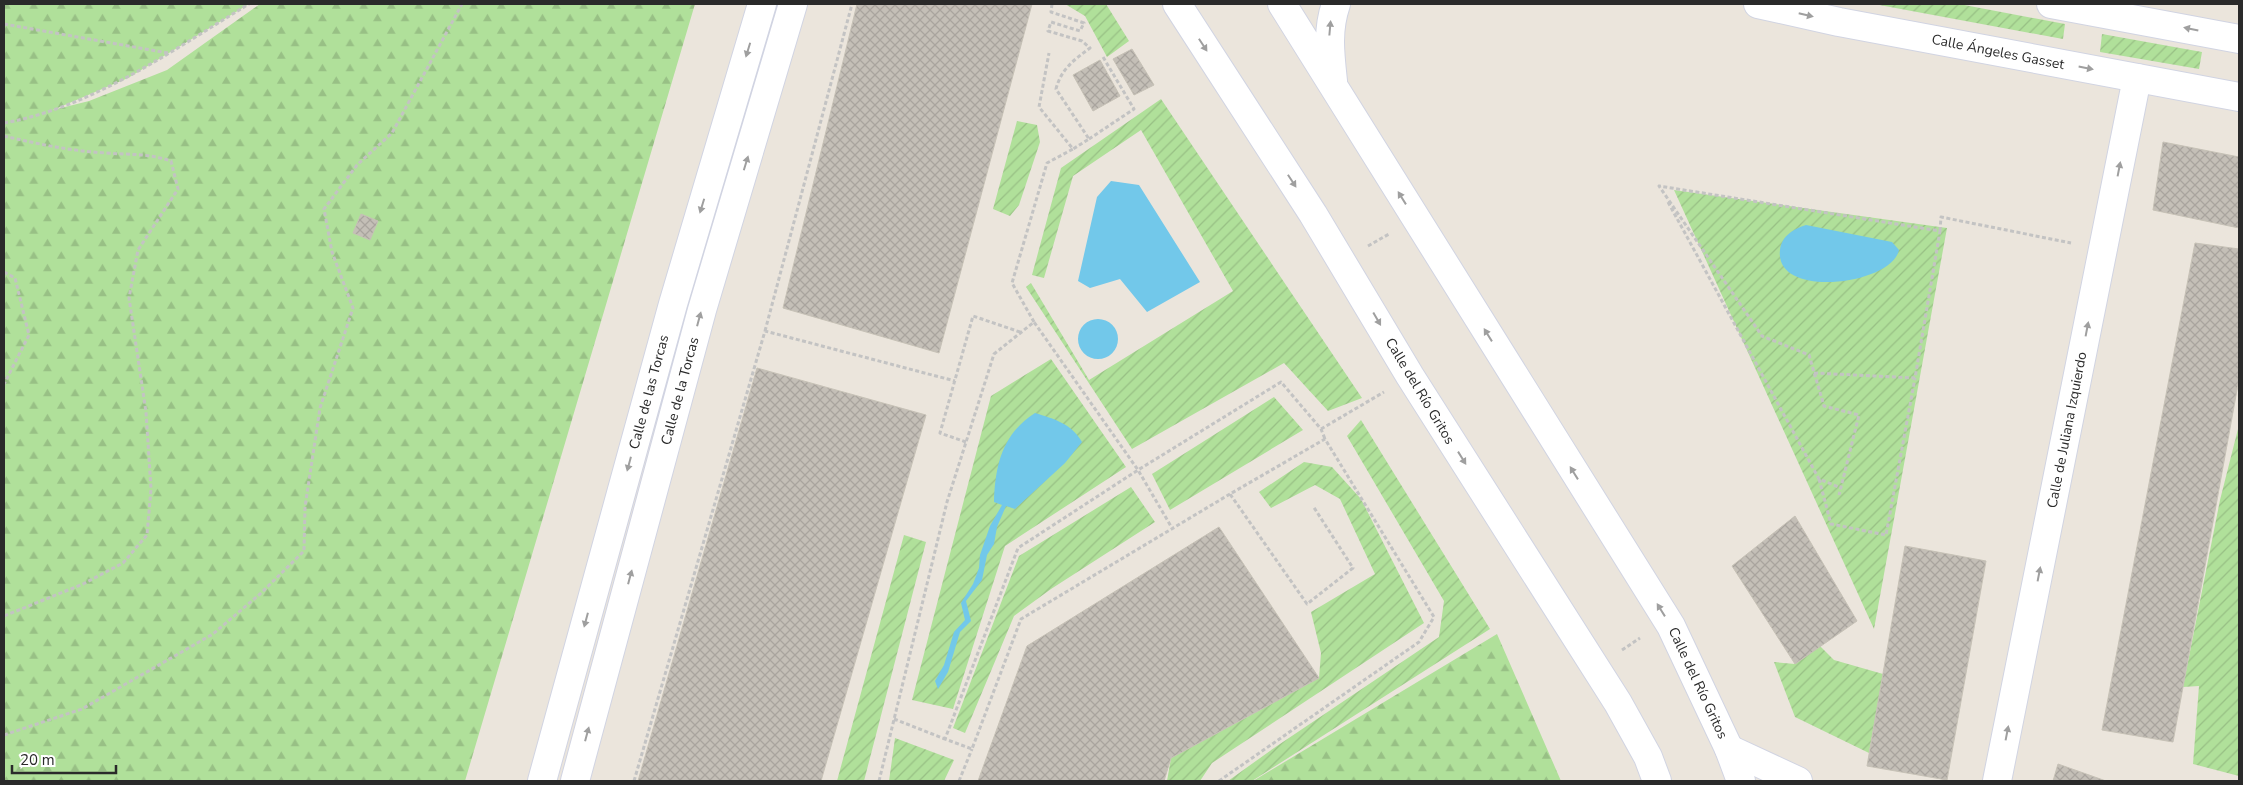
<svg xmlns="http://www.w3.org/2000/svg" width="2243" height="785" font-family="'Nunito Sans',sans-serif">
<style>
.forest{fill:url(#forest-firs)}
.garden{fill:url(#garden-furrows)}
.water{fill:#72c8ea}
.building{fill:url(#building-cross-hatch);stroke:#c6c1b6}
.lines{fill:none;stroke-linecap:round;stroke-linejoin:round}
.minor-casing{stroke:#d1d4e2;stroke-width:30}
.tertiary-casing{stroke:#d1d4e2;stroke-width:30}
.path{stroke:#c3c3c3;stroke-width:3;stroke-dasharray:4 2.5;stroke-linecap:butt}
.minor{stroke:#fff;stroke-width:28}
.tertiary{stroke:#fff;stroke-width:28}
.oneway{fill:#9f9f9f}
.labels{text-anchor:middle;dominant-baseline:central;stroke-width:5;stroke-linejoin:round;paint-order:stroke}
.street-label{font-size:14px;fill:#2a2a2a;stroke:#fff}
</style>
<defs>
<pattern id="forest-firs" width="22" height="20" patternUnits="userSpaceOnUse" patternTransform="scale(1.25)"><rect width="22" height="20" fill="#b0e09a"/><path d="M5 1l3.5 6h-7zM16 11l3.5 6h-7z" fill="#98c085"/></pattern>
<pattern id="garden-furrows" width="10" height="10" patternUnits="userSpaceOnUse" patternTransform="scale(1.25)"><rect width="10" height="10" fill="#b0e09a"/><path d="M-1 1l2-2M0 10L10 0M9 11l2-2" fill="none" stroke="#98c085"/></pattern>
<pattern id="building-cross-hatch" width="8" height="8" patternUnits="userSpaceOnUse" patternTransform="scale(1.25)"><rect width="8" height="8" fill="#c4bfb7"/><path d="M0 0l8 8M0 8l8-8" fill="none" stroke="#a9a49e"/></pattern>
</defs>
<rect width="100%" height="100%" fill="#ebe5dc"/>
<path class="forest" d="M4 4H249L128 78 53 110 89 101 167 70 260 4H695L465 781H4Z
M1497 634 1561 781H1253Z"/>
<path class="garden" d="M1065 4H1106L1129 41 1107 57 1085 16Z
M1874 4H1959L2065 24 2063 39Z
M2102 34 2202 52 2199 69 2100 52Z
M1161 99 1362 398 1328 411 1284 363 1132 449 1026 287 1031 283 1089 380 1233 291 1141 130 1073 176 1044 278 1032 275 1061 168Z
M1017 121 1037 125 1040 142 1019 205 1010 216 993 209Z
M1674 190 1947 228 1874 629Z
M1051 359 1126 467 1005 546 953 709 912 700 991 396Z
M1274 397 1303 430 1170 510 1152 474Z
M1361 420 1490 629 1252 781H1228L1274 748 1439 637 1444 601 1347 436Z
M2239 425V776L2193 764 2199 686 2183 687 2220 500Z
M1304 462 1332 467 1361 499 1424 623 1212 763 1200 781H1167L1171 758 1319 678 1321 653 1311 612 1375 574 1340 499 1315 485 1271 508 1259 492Z
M1131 487 1155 522 1051 589 1014 616 965 733 953 728 1019 556Z
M904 535 926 542 864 781H837Z
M1820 646 1834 660 1883 674 1869 753 1795 717 1774 662 1795 664Z
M895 738 954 760 944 781H889Z"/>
<path class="water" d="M1111 181 1139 185 1200 282 1147 312 1120 279 1090 288 1078 281 1097 197Z
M1806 225 1892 242 1899 250C1892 285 1774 300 1780 250 1782 235 1794 229 1806 225Z
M1078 339a20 20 0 1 1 40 0a20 20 0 1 1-40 0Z
M1035 413C1054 419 1071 423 1082 442L1065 463 1015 509 1006 506 997 527 994 544 987 555 982 580 966 601 971 621 960 632 948 672 938 689 935 681 944 665 954 632 965 620 961 603 973 584 979 568 980 555 990 526 1002 505 994 502C995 466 1002 434 1035 413Z"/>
<path class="building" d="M857 4H1032L939 353 783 308Z
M1132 49 1154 85 1134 95 1113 59Z
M1100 60 1120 96 1093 111 1073 75Z
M2163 142 2239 157V228L2153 210Z
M361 214 378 221 370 240 353 233Z
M2195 243 2239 249V379L2173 742 2102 730Z
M757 368 926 415 821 781H638Z
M1795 516 1857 621 1795 664 1732 566Z
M1219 527 1319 678 1171 758 1164 781H978L1027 646Z
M1905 546 1986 561 1947 780 1867 766Z
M2058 764 2106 781H2053Z"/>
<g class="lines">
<defs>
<path id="minor" d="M1729 749 1798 781
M1997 781 2137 78"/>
<path id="tertiary" d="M1177 4 1313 214 1410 376 1618 703 1648 757 1657 781
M1282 4 1671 626 1729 749 1741 781
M1758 4 1839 22 2239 97
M2051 4 2239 39
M1333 81C1330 54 1327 30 1336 4
M542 781 673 304 762 4
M575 781 702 310 793 4"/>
</defs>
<use href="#minor" class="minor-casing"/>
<use href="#tertiary" class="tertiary-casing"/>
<path class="path" d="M1052 4 1051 12 1084 23 1080 31 1051 22 1048 31 1082 41 1090 48C1074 60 1061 69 1056 89L1089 139 1073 149
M4 24 168 53
M4 123C93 107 173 50 249 4
M4 136C38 144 71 151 106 153 130 155 147 153 171 161L178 189 138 250 129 298 146 412 151 489 147 535 123 563 83 584 4 616
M1089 139 1134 109 1103 57
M1668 202 1819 479 1841 488
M1940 231 1941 217 2071 243
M1368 246 1389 234
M4 272 15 278 29 335 4 384
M1034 322 1012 283 1047 163 1073 149 1039 107 1049 53
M765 331 852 4
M1814 373 1915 378 1940 231 1659 186 1762 336 1809 355 1824 406 1859 415 1839 495
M1321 429 1384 392
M966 442 940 433 973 316 1020 332
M1819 479 1831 524 1886 535 1915 378
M1230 494 1021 619 972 749 945 739 1018 548 1138 470 1281 382 1321 429 1325 439
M1622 650 1640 638
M894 719 945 739
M4 735 82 709 213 634 260 594 304 551 305 507 320 408 353 308 332 252 324 209 357 165 392 133 462 4
M634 781 765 331 955 381
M879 781 947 502 994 354 1034 322 1138 470 1172 528
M959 781 972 749
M1219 781 1419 642 1434 617 1325 439 1230 494 1307 604 1353 568 1313 506"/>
<use href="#minor" class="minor"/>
<use href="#tertiary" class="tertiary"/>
</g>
<defs><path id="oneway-solid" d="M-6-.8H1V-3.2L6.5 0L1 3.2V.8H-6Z" transform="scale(1.25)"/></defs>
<g class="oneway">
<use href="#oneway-solid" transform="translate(1806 15) rotate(13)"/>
<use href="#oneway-solid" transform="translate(1330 28) rotate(-85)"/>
<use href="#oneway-solid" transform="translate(2191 29) rotate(-168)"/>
<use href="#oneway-solid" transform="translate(1203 45) rotate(57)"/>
<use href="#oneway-solid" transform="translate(748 50) rotate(107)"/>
<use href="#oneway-solid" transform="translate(2086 68) rotate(11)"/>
<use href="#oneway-solid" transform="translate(746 163) rotate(-73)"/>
<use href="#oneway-solid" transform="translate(2119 169) rotate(-79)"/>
<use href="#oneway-solid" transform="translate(1292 181) rotate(57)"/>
<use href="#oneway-solid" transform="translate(1402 198) rotate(-122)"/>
<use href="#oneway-solid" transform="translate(702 206) rotate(107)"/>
<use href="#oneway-solid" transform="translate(699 319) rotate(-75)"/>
<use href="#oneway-solid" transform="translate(1377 319) rotate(60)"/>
<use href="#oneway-solid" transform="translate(2087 329) rotate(-79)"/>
<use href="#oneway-solid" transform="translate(1488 335) rotate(-122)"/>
<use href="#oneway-solid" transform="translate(1462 458) rotate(58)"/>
<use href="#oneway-solid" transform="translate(629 464) rotate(105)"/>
<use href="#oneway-solid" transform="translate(1574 473) rotate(-122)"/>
<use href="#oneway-solid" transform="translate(2039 574) rotate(-79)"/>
<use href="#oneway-solid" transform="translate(630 577) rotate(-75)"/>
<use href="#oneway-solid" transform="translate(1661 610) rotate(-122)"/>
<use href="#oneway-solid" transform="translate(586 620) rotate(105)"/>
<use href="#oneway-solid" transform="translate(2007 733) rotate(-79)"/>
<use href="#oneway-solid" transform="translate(587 734) rotate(-75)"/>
</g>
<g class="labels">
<g class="street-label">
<text transform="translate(1998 52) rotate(11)">Calle Ángeles Gasset</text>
<text transform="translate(680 391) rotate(-75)">Calle de la Torcas</text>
<text transform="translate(1420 391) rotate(59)">Calle del Río Gritos</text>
<text transform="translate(649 392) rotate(-75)">Calle de las Torcas</text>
<text transform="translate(2067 430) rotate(-79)">Calle de Juliana Izquierdo</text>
<text transform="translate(1698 683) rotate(65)">Calle del Río Gritos</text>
</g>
</g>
<rect width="2243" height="785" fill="none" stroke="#2a2a2a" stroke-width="10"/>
<path d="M12 765v8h104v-8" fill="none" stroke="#2a2a2a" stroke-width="2.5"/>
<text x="20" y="765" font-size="15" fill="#2a2a2a" stroke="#ffffff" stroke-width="4" paint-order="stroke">20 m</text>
</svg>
